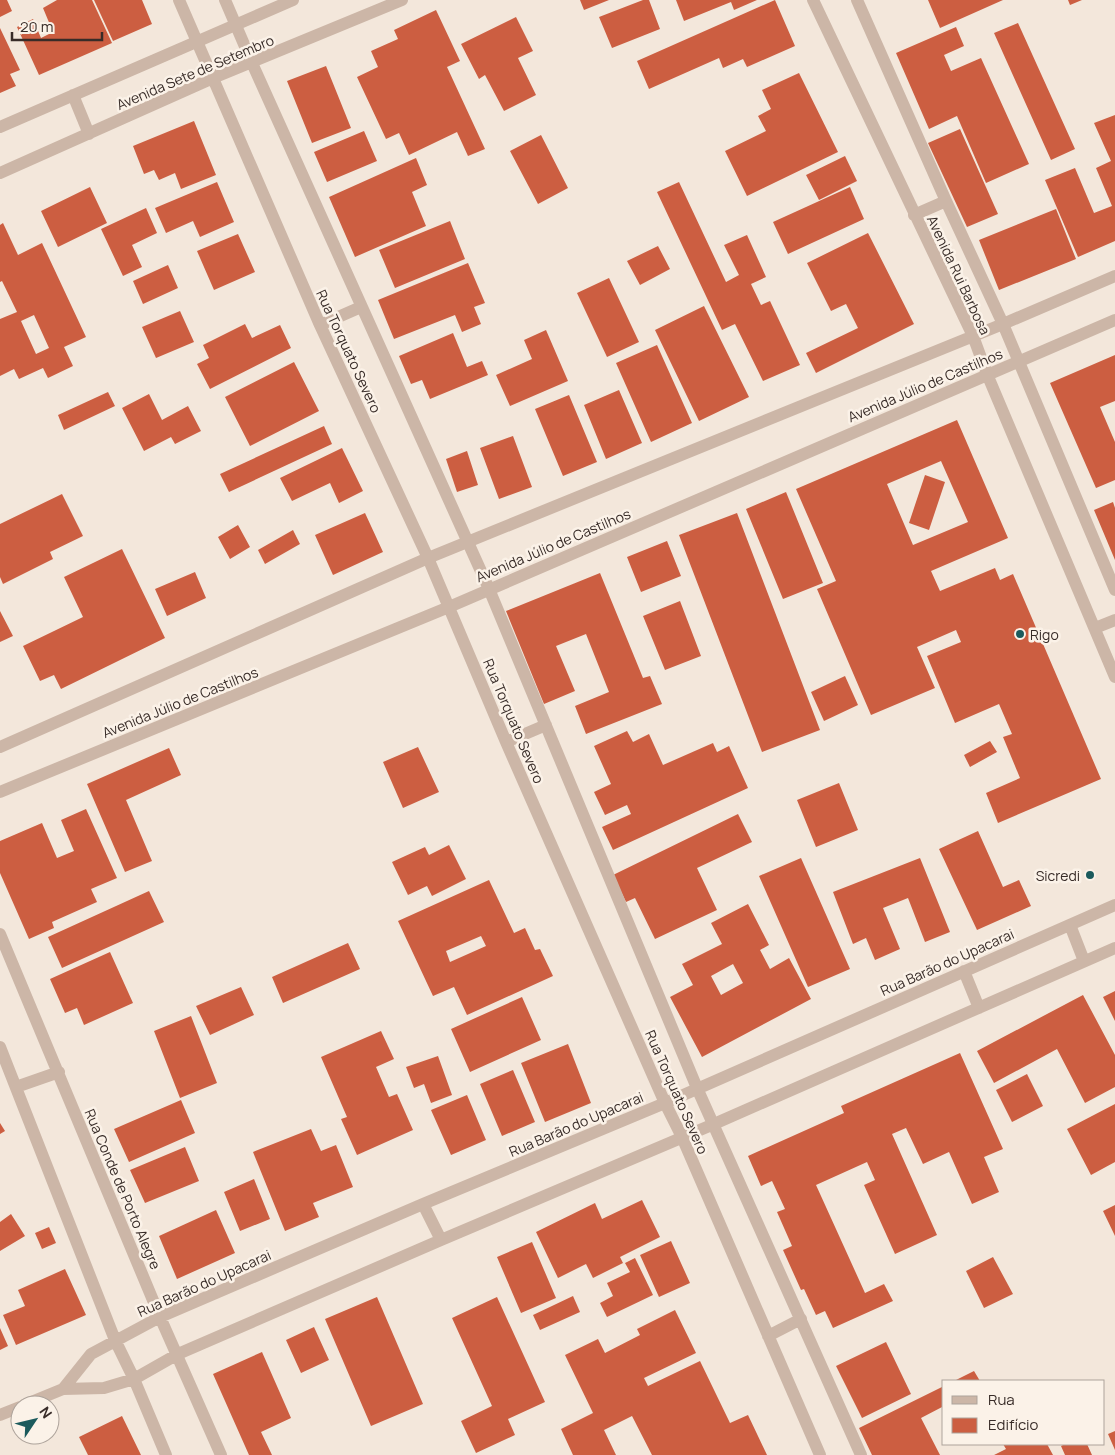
<svg xmlns="http://www.w3.org/2000/svg" width="1115" height="1455" font-family="Manrope,sans-serif">
<style>
.building{fill:#cc5e41;fill-rule:evenodd}
.lines{fill:none;stroke-linecap:round;stroke-linejoin:round}
.minor{stroke:#ccb6a7;stroke-width:12}
.poi-dot{fill:#1b5a5c;stroke:#fbf2e8;stroke-width:2}
.labels{text-anchor:middle;dominant-baseline:central;stroke-width:5;stroke-linejoin:round;paint-order:stroke}
.street-label{font-size:14px;fill:#382c28;stroke:#fbf2e8}
.poi-label{font-size:14px;fill:#382c28;stroke:#fbf2e8;text-anchor:start}
</style>
<rect width="100%" height="100%" fill="#f3e7db"/>
<path class="building" d="M0 0H7L12 11 0 17Z
M57 0H92L112 43 39 75 17 27 33 19 41 38 53 32 43 8Z
M94 0H142L152 24 113 41Z
M580 0H609L584 10Z
M643 0H649L660 29 612 48 599 17Z
M676 0H757L734 10 731 2 684 21Z
M775 0 795 46 747 67 743 59 723 68 719 58 649 89 637 61Z
M928 0H1003L940 28Z
M1068 0H1082L1070 5Z
M436 10 460 61 447 67 485 149 468 156 457 132 409 155 399 133 386 139 357 77 378 67 371 51 398 39 394 30Z
M516 17 533 51 518 58 536 95 504 111 485 75 479 79 461 44Z
M1018 23 1075 149 1051 160 994 33Z
M956 27 964 46 944 55 951 71 981 58 1029 164 986 183 957 116 929 129 896 53Z
M0 28 20 70 10 74 16 86 0 93Z
M326 66 351 128 312 143 287 81Z
M799 73 838 152 747 196 725 151 766 131 758 116 771 109 762 90Z
M1115 115V241L1078 257 1045 180 1075 168 1094 213 1112 206 1096 168 1111 161 1094 123Z
M194 121 216 175 181 189 175 173 159 180 154 170 144 174 133 146Z
M960 129 998 214 967 227 928 143Z
M364 131 377 161 327 182 314 152Z
M541 135 568 188 538 204 510 151Z
M845 156 857 181 819 200 806 175Z
M416 158 427 185 412 192 426 226 355 257 329 197Z
M217 182 234 222 200 237 193 221 166 233 155 208Z
M679 182 726 282 739 275 724 245 747 235 766 277 751 284 761 305 770 301 800 365 763 381 735 324 722 330 657 192Z
M90 187 107 223 58 247 41 211Z
M850 187 864 219 788 254 773 222Z
M146 208 157 233 132 245 142 267 123 276 101 229Z
M1056 209 1076 259 999 290 979 240Z
M450 221 465 259 395 288 379 250Z
M3 223 18 255 42 243 86 337 64 347 73 366 48 378 43 368 19 379 14 369 0 376V319L17 312 2 281 0 282V225ZM34 315 49 348 36 354 21 321Z
M868 233 914 324 816 373 806 353 858 328 846 304 831 311 807 263Z
M238 234 255 272 214 290 197 251Z
M658 246 670 269 640 285 627 261Z
M468 263 485 303 474 307 481 324 462 332 455 315 394 339 378 300Z
M168 265 178 288 143 304 133 281Z
M609 278 639 342 607 357 577 293Z
M704 306 749 397 699 421 655 330Z
M180 311 194 342 156 358 142 327Z
M245 324 252 338 280 325 291 348 210 389 197 364 209 358 203 345Z
M546 330 568 381 510 406 496 375 532 359 524 340Z
M453 333 467 367 482 361 488 375 430 399 422 380 411 384 399 356Z
M657 345 692 423 651 442 616 363Z
M1115 355V401L1100 407 1115 442V480L1096 488 1050 383Z
M294 362 319 411 250 446 225 397Z
M619 390 642 443 606 459 584 405Z
M108 392 115 406 64 430 58 415Z
M149 394 162 420 188 406 201 431 175 444 171 437 144 451 122 408Z
M569 395 597 462 563 476 535 409Z
M957 420 1008 538 931 571 940 591 995 568 1000 580 1013 574 1101 779 998 823 986 793 1020 778 1003 737 1012 734 999 704 955 723 927 656 961 642 956 630 917 647 935 688 871 715 817 589 836 581 796 489ZM941 461 968 522 913 545 887 484Z
M324 426 332 444 229 492 220 474Z
M513 436 532 487 499 499 480 448Z
M342 448 363 491 339 503 330 483 292 501 280 478Z
M467 451 478 485 457 492 446 459Z
M925 475 945 482 929 530 909 523Z
M786 492 823 583 783 599 746 509Z
M62 494 83 536 50 552 53 559 3 584 0 577V524Z
M1113 502 1115 508V560L1094 510Z
M365 513 383 552 333 575 315 535Z
M737 513 820 730 762 752 679 535Z
M238 525 250 547 230 559 218 537Z
M293 530 300 544 265 564 258 550Z
M667 541 681 576 641 592 627 557Z
M122 549 165 638 61 689 54 675 40 681 23 646 83 617 64 577Z
M195 572 206 598 167 616 155 589Z
M600 573 643 678 650 676 662 704 586 734 575 706 609 692 586 634 556 646 575 691 544 704 506 611Z
M680 601 701 656 665 670 643 616Z
M0 611 13 636 0 642Z
M845 676 858 705 824 721 811 692Z
M627 731 633 742 649 734 663 765 713 743 717 752 729 746 748 788 613 850 602 827 631 814 627 805 605 815 594 792 611 784 594 746Z
M990 741 997 752 970 767 964 755Z
M418 747 439 792 403 808 383 762Z
M169 748 181 775 126 800 152 861 125 872 87 784Z
M839 783 858 830 816 847 797 800Z
M86 809 117 878 91 889 97 902 52 922 54 928 29 939 0 873V841L42 823 57 858 74 851 61 820Z
M738 814 752 842 697 868 717 910 655 939 635 898 626 902 613 875Z
M978 831 1003 887 1019 880 1031 906 977 930 939 849Z
M449 845 466 879 432 896 427 886 408 895 392 862 425 847 429 855Z
M801 858 850 969 808 987 759 876Z
M920 858 950 932 925 942 908 898 883 908 900 949 875 960 866 938 853 944 833 892Z
M489 880 514 933 525 928 535 950 540 949 553 976 467 1015 454 987 433 996 398 921ZM481 936 486 946 450 962 446 951Z
M149 891 164 922 62 968 48 937Z
M748 904 769 945 760 950 770 969 789 958 811 999 702 1057 670 997 693 985 682 964 722 944 711 923ZM733 964 743 983 721 995 711 976Z
M348 943 360 969 283 1003 272 977Z
M110 952 133 1003 84 1025 77 1008 65 1013 50 979Z
M241 987 254 1015 210 1035 196 1006Z
M1115 991V1021L1103 997Z
M1083 995 1115 1055V1087L1085 1103 1057 1049 994 1083 977 1051Z
M522 997 541 1040 470 1072 451 1029Z
M191 1016 217 1083 180 1098 154 1031Z
M381 1031 394 1059 376 1067 389 1097 397 1094 413 1130 357 1155 341 1119 347 1117 321 1057Z
M568 1044 591 1103 545 1122 521 1063Z
M960 1053 1003 1149 984 1157 999 1192 972 1204 949 1152 923 1164 906 1128 892 1134 937 1235 895 1254 864 1185 875 1180 867 1162 816 1185 865 1293 884 1284 893 1301 833 1328 825 1311 816 1315 804 1289 801 1290 783 1250 792 1246 777 1212 785 1209 772 1181 761 1186 748 1156 844 1113 841 1106Z
M438 1056 452 1095 431 1103 424 1084 414 1088 406 1067Z
M513 1070 535 1122 502 1136 480 1084Z
M1027 1074 1043 1106 1012 1122 996 1090Z
M467 1095 486 1140 451 1155 431 1110Z
M181 1100 195 1133 129 1162 114 1129Z
M1115 1104V1162L1091 1175 1067 1129Z
M0 1123 5 1131 0 1134Z
M311 1129 321 1151 336 1145 353 1187 313 1203 319 1217 285 1231 253 1152Z
M185 1147 199 1181 145 1203 130 1170Z
M254 1179 270 1219 240 1231 224 1192Z
M642 1200 660 1237 620 1257 623 1263 593 1278 586 1264 558 1278 536 1232 595 1203 602 1219Z
M1115 1205V1236L1103 1211Z
M216 1210 235 1253 177 1279 159 1236Z
M11 1214 25 1236 0 1251V1222Z
M49 1227 56 1243 42 1249 35 1233Z
M671 1241 690 1283 659 1297 640 1255Z
M532 1242 556 1298 521 1313 497 1257Z
M993 1257 1013 1294 984 1308 966 1271Z
M635 1258 653 1295 607 1317 600 1303 613 1296 607 1283 630 1272 625 1263Z
M65 1269 86 1315 16 1345 3 1315 25 1306 18 1290Z
M573 1296 580 1312 540 1330 533 1315Z
M377 1297 423 1404 371 1426 325 1319Z
M497 1297 545 1402 508 1419 515 1435 476 1453 461 1421 492 1406 452 1318Z
M675 1310 696 1353 644 1378 648 1386 700 1361 730 1423 748 1415 767 1455H652L632 1416 604 1430 616 1455H573L561 1429 593 1413 565 1355 598 1339 605 1353 640 1335 637 1329Z
M314 1327 329 1360 301 1373 286 1340Z
M0 1328 8 1346 0 1350Z
M886 1342 911 1394 862 1418 836 1366Z
M262 1352 291 1418 261 1432 272 1455H249L213 1374Z
M974 1371 980 1381H954Z
M944 1386V1406L921 1418 940 1455H872L859 1428Z
M122 1416 141 1455H88L79 1437Z
M1115 1431V1450L1108 1434Z
M1003 1444H1047L1053 1455H994L1006 1449Z
M1065 1444H1087L1092 1455H1065L1061 1446Z"/>
<g class="lines">
<path class="minor" d="M179 0 320 325 428 558 506 742 665 1103 682 1137 820 1455
M225 0 252 63 489 589 697 1088 861 1455
M813 0 973 336 987 374 1115 677
M857 0 946 201 1003 324 1115 590
M73 95 89 134
M0 127 293 0
M0 173 213 78 402 0
M914 215 946 201
M320 325 361 307
M1095 628 1115 620
M506 742 546 725
M0 747 428 558 1003 324 1115 276
M0 792 449 607 1115 320
M1070 925 1084 961
M0 934 160 1317 221 1455
M964 971 979 1008
M0 1047 115 1340 134 1379 166 1455
M16 1087 59 1072
M423 1204 441 1240
M768 1336 801 1319
M63 1389 91 1354 160 1317 423 1204 665 1103 1115 905
M24 1405 63 1389 104 1388 134 1379 178 1354 441 1240 714 1124 1115 948
M0 1415 20 1407"/>
</g>
<g class="poi-dot">
<circle cx="1020" cy="634" r="5"/>
<circle cx="1090" cy="875" r="5"/>
</g>
<g class="labels">
<g class="street-label">
<text transform="translate(195 72) rotate(-23)">Avenida Sete de Setembro</text>
<text transform="translate(959 275) rotate(65)">Avenida Rui Barbosa</text>
<text transform="translate(349 351) rotate(65)">Rua Torquato Severo</text>
<text transform="translate(925 385) rotate(-23)">Avenida Júlio de Castilhos</text>
<text transform="translate(553 545) rotate(-23)">Avenida Júlio de Castilhos</text>
<text transform="translate(180 702) rotate(-22)">Avenida Júlio de Castilhos</text>
<text transform="translate(514 721) rotate(67)">Rua Torquato Severo</text>
<text transform="translate(947 962) rotate(-24)">Rua Barão do Upacarai</text>
<text transform="translate(677 1092) rotate(66)">Rua Torquato Severo</text>
<text transform="translate(576 1124) rotate(-23)">Rua Barão do Upacarai</text>
<text transform="translate(123 1189) rotate(67)">Rua Conde de Porto Alegre</text>
<text transform="translate(204 1283) rotate(-24)">Rua Barão do Upacarai</text>
</g>
<g class="poi-label">
<text x="1030" y="634">Rigo</text>
<text x="1080" y="875" text-anchor="end">Sicredi</text>
</g>
</g>
<rect x="942" y="1380" width="162" height="65" fill="#fbf2e8" stroke="#ada39b"/>
<rect x="952" y="1396" width="25" height="8" fill="#ccb6a7" stroke="#ada39b"/>
<text x="988" y="1405" font-size="15" fill="#382c28">Rua</text>
<rect x="952" y="1418" width="25" height="15" fill="#cc5e41" stroke="#ada39b"/>
<text x="988" y="1430" font-size="15" fill="#382c28">Edifício</text>
<g transform="translate(35 1420) rotate(55)"><circle r="24" fill="#fbf2e8" stroke="#ada39b"/>
<path d="M0-4L9 19L0 12L-9 19Z" fill="#1b5a5c"/>
<text y="-8" font-size="14" font-weight="bold" text-anchor="middle" fill="#382c28">N</text>
</g>
<path d="M12 32v8h90v-8" fill="none" stroke="#382c28" stroke-width="2.5"/>
<text x="20" y="32" font-size="15" fill="#382c28" stroke="#fbf2e8" stroke-width="4" paint-order="stroke">20 m</text>
</svg>
